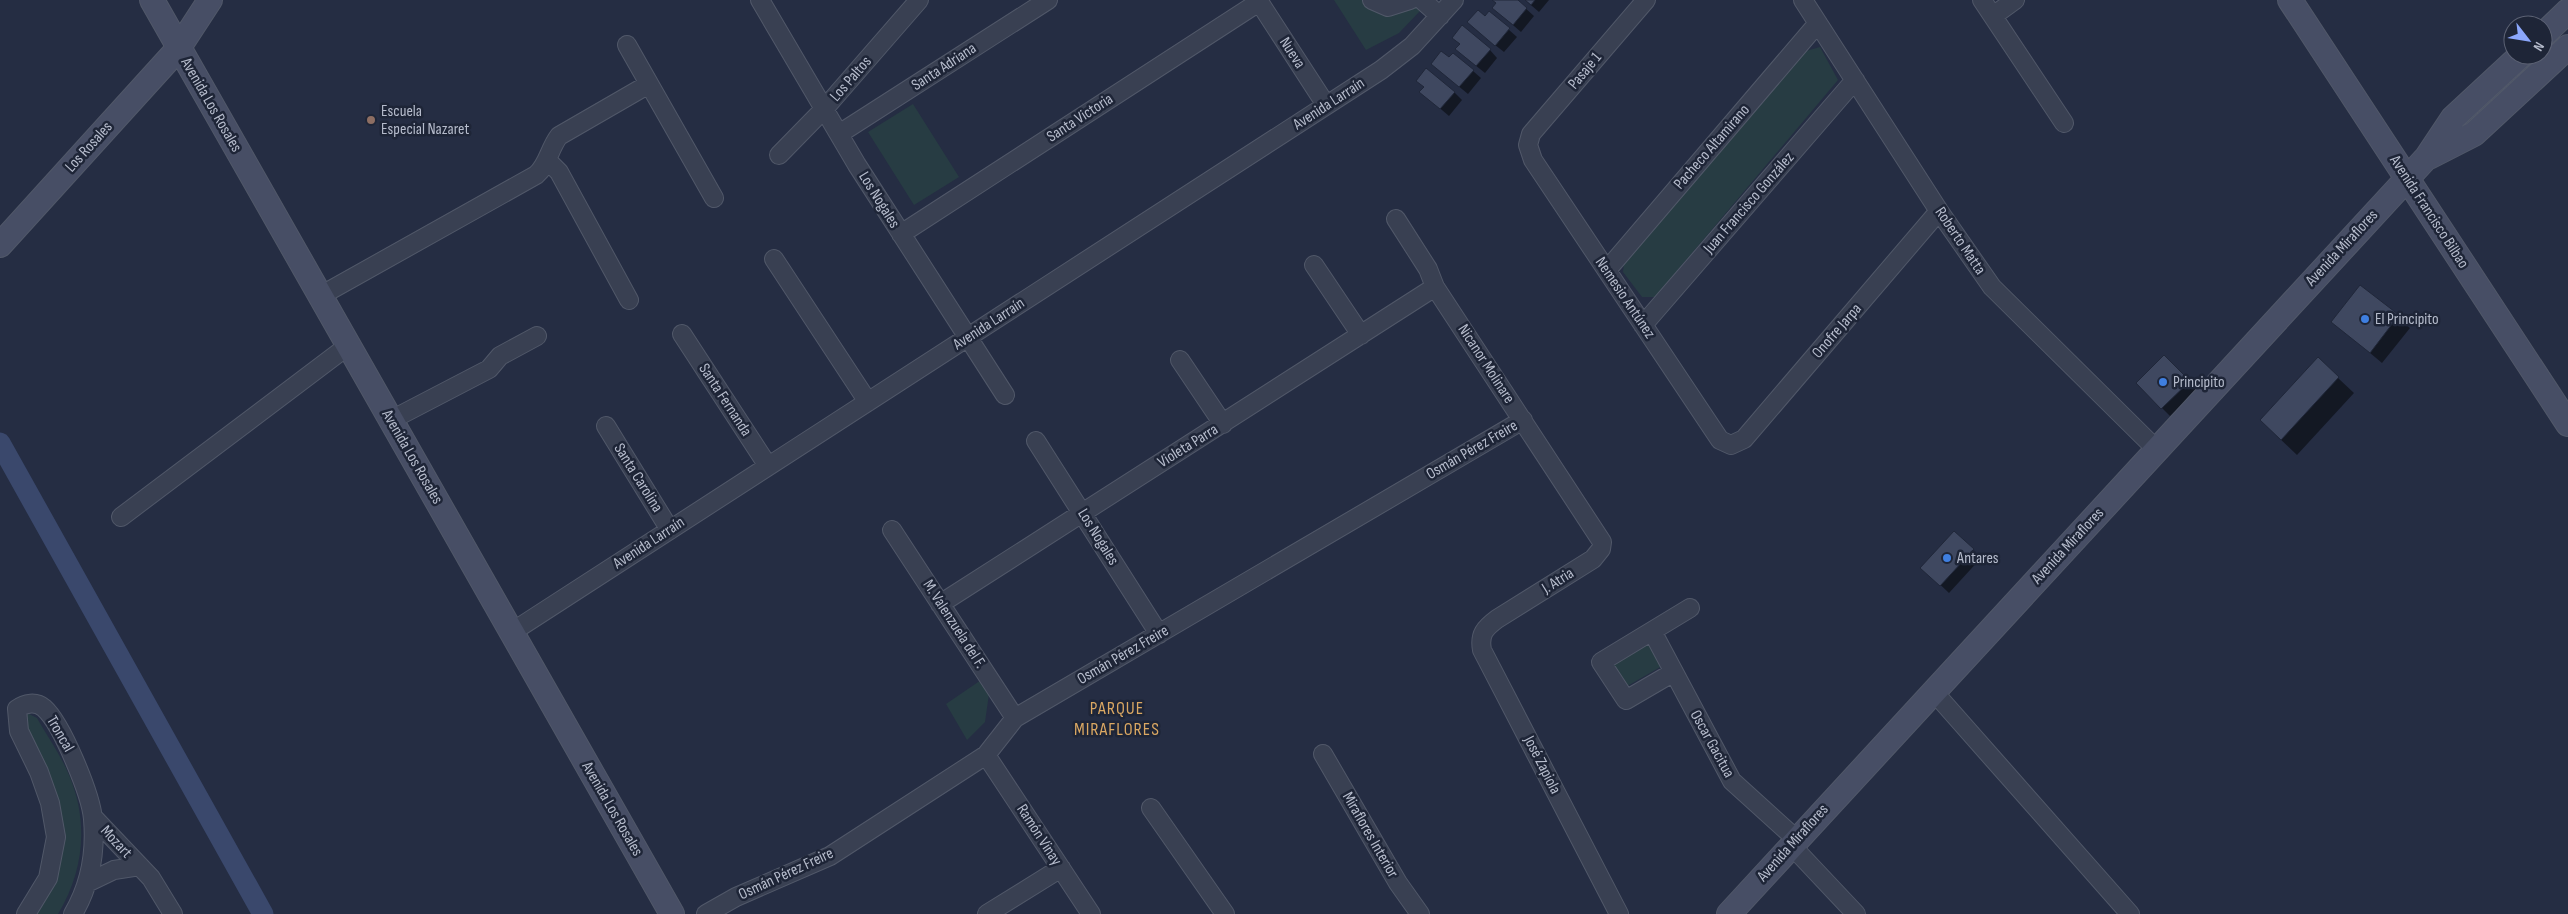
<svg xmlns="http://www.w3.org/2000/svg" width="2568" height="914" font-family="'Sofia Sans Condensed',sans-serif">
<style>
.green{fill:#273c43}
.shadow{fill:#0007}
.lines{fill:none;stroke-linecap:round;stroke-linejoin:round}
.canal{stroke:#3a486c;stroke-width:21}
.building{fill:#3f4860;stroke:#202739}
.street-casing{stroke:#515869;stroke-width:20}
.secondary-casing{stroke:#515869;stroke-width:26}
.street{stroke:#394052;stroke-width:18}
.secondary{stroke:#474e65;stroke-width:24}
.education-dot{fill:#8d6e63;stroke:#1e2537;stroke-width:2}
.shop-dot{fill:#3f7fe0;stroke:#1e2537;stroke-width:2}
.labels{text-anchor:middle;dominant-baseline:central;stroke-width:5;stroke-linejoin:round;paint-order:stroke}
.street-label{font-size:16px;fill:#b6bccc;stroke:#1e2537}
.poi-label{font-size:16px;fill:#b6bccc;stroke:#1e2537;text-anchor:start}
.neighbourhood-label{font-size:18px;letter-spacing:1px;fill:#dba863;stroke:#1e2537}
</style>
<rect width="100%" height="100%" fill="#252d43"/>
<path class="green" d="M1334 0H1407L1420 11 1399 33 1366 50Z
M1820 47 1838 80 1655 297H1642L1623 272 1624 263 1806 51Z
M913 104 959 177 914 205 868 132Z
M1648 641 1662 666 1624 688 1610 665Z
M984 678 989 694 985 722 967 740 946 704Z
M29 714 37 718C47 736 61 755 69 775 89 822 84 871 58 914H32L58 852 23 716Z"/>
<path class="shadow" d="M1493 0H1516L1534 16 1521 32 1493 8 1497 4Z
M1525 0H1549L1539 12Z
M1490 13 1517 37 1504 52 1476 30Z
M1453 38 1490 50 1497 58 1485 73 1465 57 1461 45Z
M1449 59 1473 71 1481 78 1468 94 1440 71Z
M1454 92 1462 100 1449 116 1429 99Z
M2360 286 2410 328 2382 363 2333 322Z
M2164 357 2197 390 2170 416 2137 383Z
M2338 378 2354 393 2297 455 2277 436Z
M1954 533 1981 558 1949 593 1930 575Z"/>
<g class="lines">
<path class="canal" d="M0 443 263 914"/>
</g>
<path class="building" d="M1492 0H1518L1527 8 1513 25 1492 8 1496 3Z
M1525 0H1535L1531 5Z
M1478 10 1485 16 1489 11 1510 28 1495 46 1467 22Z
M1462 25 1491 49 1476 66 1455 49 1460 44 1452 38Z
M1441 51 1449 57 1453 53 1474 70 1459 87 1431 64Z
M1426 68 1455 92 1440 109 1419 92 1424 87 1416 81Z
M2360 285 2399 315 2370 353 2331 322Z
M2164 355 2190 381 2161 409 2136 383Z
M2318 357 2339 377 2281 440 2260 420Z
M1954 531 1974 549 1940 586 1920 568Z"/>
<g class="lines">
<defs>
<path id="street" d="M760 0 857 165 1005 395
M1258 0 1326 105
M1372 0 1388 7 1410 0
M1422 0 1440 16
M1646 0 1531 134 1528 145 1533 160 1720 440 1731 445 1744 439 1939 211
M1803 0 1939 211 1992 287 2157 450
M1982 0 2064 123
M1993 16 2015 0
M627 45 714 198
M839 134 1048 0
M779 155 825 108 919 0
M547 160 559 172 629 300
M1396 219 1428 269 1435 287 1602 542 1601 549 1593 559 1497 619C1485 628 1479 634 1482 650L1619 914
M901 234 1259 2
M774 259 868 402
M1314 265 1361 335
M1607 270 1818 23
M320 296 536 175C548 165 549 149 559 136L649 84
M1643 325 1855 80
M682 334 768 466
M1180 360 1223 424
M391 420 489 369 500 356 537 336
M606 426 670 530
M1036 441 1159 634
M121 517 349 345
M892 530 1015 718
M940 604 1435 287
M1652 631 1732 781 1796 839
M512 632 1381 70 1412 46 1454 0
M1674 672 1626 700 1601 662 1690 608
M1934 692 2130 914
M1323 754 1398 883 1420 914
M986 755 1091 914
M1151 808 1225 914
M93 817 151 878 173 914
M1791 845 1856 914
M87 883 114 870 140 866
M26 914 48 878 56 837 50 803 39 772 19 731 17 709C25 703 36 701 44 708 62 724 91 795 93 819 96 853 90 885 73 914
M706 914 736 897 830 856 986 755 1015 718 1523 420
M987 914 1061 868"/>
<path id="secondary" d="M152 0 672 914
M2290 0 2568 424
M2543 35 2568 11
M2429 157 2474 134 2568 47
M0 245 178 49 210 0
M1729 914 2427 157 2453 118 2521 55"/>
</defs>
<use href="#street" class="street-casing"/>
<use href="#secondary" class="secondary-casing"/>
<use href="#street" class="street"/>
<use href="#secondary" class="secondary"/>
</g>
<circle class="education-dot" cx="371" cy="120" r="5"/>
<g class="shop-dot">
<circle cx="2365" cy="319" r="5"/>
<circle cx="2163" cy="382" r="5"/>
<circle cx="1947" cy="558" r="5"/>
</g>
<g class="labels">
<g class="street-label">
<text transform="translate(1292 53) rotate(57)">Nueva</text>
<text transform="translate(944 67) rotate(-33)">Santa Adriana</text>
<text transform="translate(1585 71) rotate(-50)">Pasaje 1</text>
<text transform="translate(851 79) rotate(-49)">Los Paltos</text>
<text transform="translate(1329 104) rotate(-33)">Avenida Larraín</text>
<text transform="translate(211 105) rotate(60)">Avenida Los Rosales</text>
<text transform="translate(1080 118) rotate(-33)">Santa Victoria</text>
<text transform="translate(89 147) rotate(-48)">Los Rosales</text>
<text transform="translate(1712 147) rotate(-49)">Pacheco Altamirano</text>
<text transform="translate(879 200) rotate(58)">Los Nogales</text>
<text transform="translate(1749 203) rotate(-49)">Juan Francisco González</text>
<text transform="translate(2429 212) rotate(57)">Avenida Francisco Bilbao</text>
<text transform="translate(1960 241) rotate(56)">Roberto Matta</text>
<text transform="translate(2342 248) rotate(-47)">Avenida Miraflores</text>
<text transform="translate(1625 298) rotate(56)">Nemesio Antúnez</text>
<text transform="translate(989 324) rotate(-33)">Avenida Larraín</text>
<text transform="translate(1837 331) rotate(-49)">Onofre Jarpa</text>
<text transform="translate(1486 364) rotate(57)">Nicanor Molinare</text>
<text transform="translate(725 400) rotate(57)">Santa Fernanda</text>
<text transform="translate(1188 446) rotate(-32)">Violeta Parra</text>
<text transform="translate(1472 450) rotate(-30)">Osmán Pérez Freire</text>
<text transform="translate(412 457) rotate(60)">Avenida Los Rosales</text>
<text transform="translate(638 478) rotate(58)">Santa Carolina</text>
<text transform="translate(1098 537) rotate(58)">Los Nogales</text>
<text transform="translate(649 543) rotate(-33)">Avenida Larraín</text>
<text transform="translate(2068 546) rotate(-47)">Avenida Miraflores</text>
<text transform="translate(1558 581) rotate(-32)">J. Atria</text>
<text transform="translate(954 624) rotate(57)">M. Valenzuela del F.</text>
<text transform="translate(1123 655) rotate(-30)">Osmán Pérez Freire</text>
<text transform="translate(60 734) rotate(60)">Troncal</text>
<text transform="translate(1712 744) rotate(61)">Oscar Gacitua</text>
<text transform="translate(1542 765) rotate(63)">José Zapiola</text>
<text transform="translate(612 809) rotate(60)">Avenida Los Rosales</text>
<text transform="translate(1039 835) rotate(57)">Ramón Vinay</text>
<text transform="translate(1370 835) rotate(60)">Miraflores Interior</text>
<text transform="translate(116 842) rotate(47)">Mozart</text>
<text transform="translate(1793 843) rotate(-48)">Avenida Miraflores</text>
<text transform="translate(786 874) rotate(-25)">Osmán Pérez Freire</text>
</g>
<g class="poi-label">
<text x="381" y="111">Escuela<tspan x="381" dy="18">Especial Nazaret</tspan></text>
<text x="2375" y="319">El Principito</text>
<text x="2173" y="382">Principito</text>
<text x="1957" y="558">Antares</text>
</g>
<g class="neighbourhood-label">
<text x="1117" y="708">PARQUE<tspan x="1117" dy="21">MIRAFLORES</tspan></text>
</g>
</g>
<g transform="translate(2528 40) rotate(121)"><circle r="24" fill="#1e2537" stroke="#5b6173"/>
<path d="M0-4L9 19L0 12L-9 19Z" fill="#8ba7fc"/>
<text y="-8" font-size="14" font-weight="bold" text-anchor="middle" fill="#b6bccc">N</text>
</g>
</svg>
